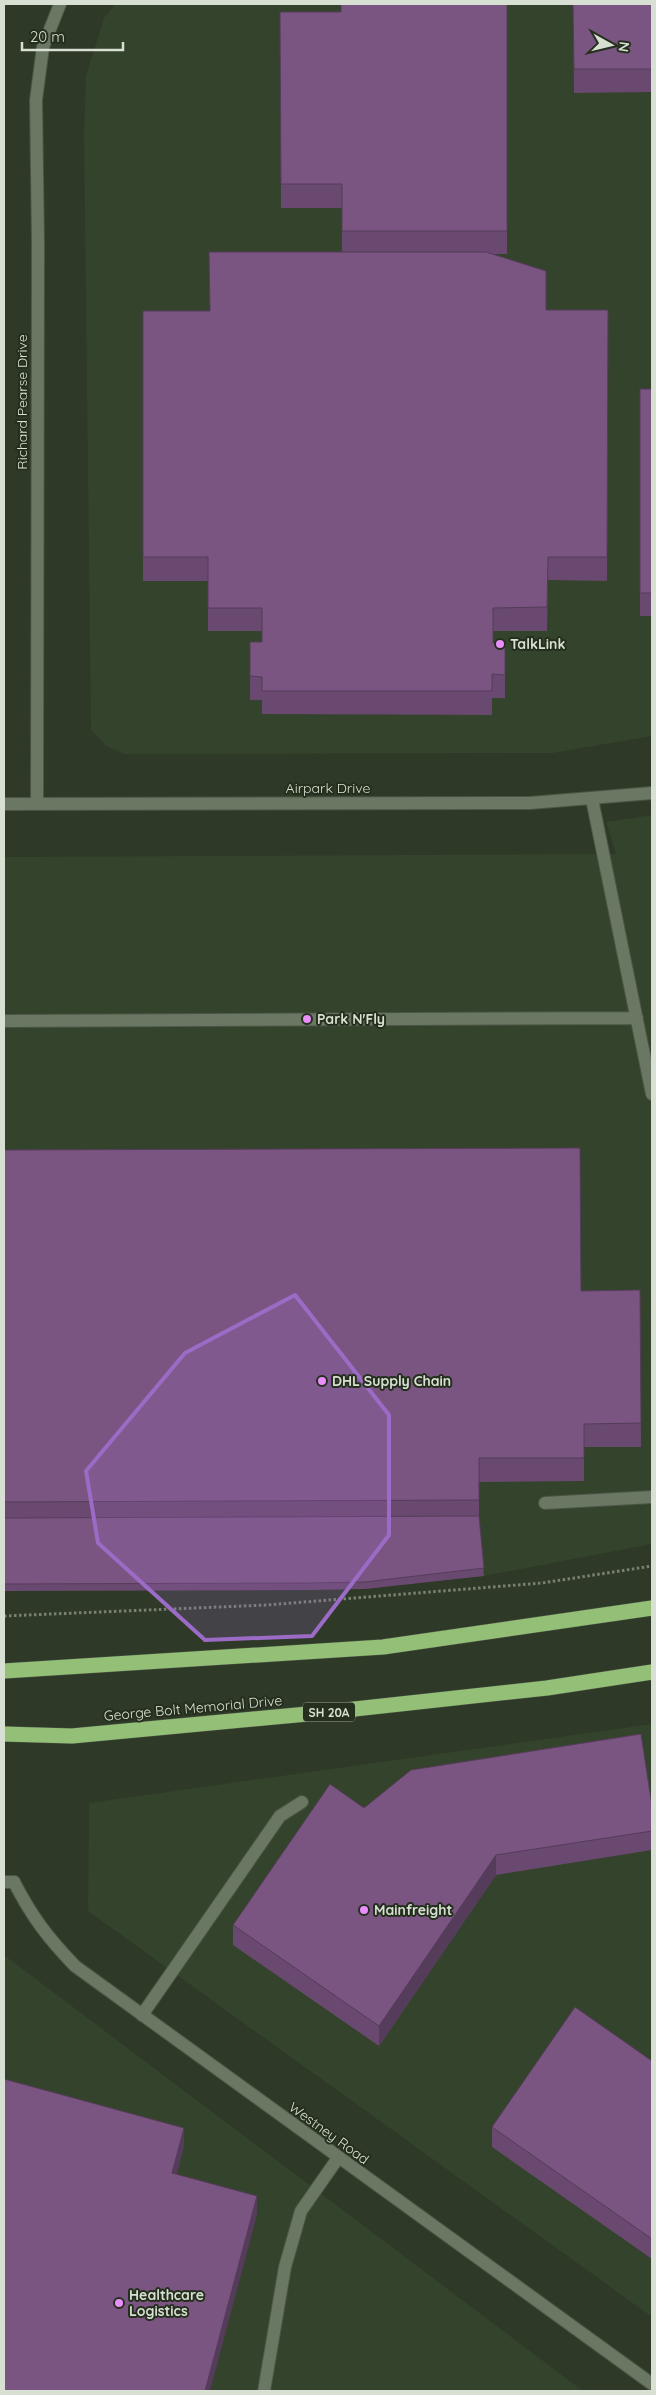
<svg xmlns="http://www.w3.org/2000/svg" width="656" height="2395" font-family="Quicksand,sans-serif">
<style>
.built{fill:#34432b}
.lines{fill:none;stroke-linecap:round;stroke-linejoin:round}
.lane-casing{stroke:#4c5546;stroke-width:14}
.street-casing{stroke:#4c5546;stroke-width:14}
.secondary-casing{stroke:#4c5546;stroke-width:14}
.highway-casing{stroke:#4c5546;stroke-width:16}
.path{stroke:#788172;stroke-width:3;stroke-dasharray:2.5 2.5;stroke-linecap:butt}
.lane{stroke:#6a7762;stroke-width:12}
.street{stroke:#6a7762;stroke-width:12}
.secondary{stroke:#6a7762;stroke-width:12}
.highway{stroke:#93bf77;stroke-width:15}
.wall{fill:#69496f}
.shaded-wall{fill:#553c5a}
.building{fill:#7a5581;stroke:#553c5a}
.marked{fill:#9c6bc6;fill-opacity:0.2;stroke:#9c6bc6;stroke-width:4;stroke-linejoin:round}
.poi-dot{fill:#ea8dfd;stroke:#242f1d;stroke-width:2}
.labels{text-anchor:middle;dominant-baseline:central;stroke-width:4;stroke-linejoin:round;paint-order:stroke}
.shield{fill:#242f1d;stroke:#a2aa9c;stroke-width:1}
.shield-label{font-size:12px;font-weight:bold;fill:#d8dfd3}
.street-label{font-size:14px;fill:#d8dfd3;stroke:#242f1d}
.poi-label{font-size:14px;font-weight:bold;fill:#d8dfd3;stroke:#242f1d;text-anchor:start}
</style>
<rect width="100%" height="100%" fill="#2e3927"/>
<path class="built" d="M115 4H652V736L553 753 124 754 106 746 91 730 84 134 86 76 104 18Z
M652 815V1544L484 1576 365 1589 4 1590V857L616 854 606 822Z
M652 1724V2317L88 1911 89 1803Z
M4 1955 583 2391H4Z"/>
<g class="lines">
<defs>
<path id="lane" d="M592 799 652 1094
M4 1021 637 1018
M545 1503 652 1497
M4 1882H14
M142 2015 280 1816 302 1802
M264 2391 285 2267 301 2211 338 2158"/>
<path id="street" d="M37 804 38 243 36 100 43 47 60 4
M14 1882C32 1917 48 1938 75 1966L652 2384"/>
<path id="secondary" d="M4 804 530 803 652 793"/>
<path id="highway" d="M4 1671 383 1647 652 1608
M4 1734 72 1736 318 1713 547 1688 652 1672"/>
</defs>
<use href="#lane" class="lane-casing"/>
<use href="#street" class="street-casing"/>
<use href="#secondary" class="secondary-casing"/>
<use href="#highway" class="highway-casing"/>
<path class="path" d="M4 1616 267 1605 542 1583 652 1566"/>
<use href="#lane" class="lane"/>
<use href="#street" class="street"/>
<use href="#secondary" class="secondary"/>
<use href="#highway" class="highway"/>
</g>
<path class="wall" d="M507 4V254H492L546 310H608L607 581 548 580 547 631H493V643H505V698H492V715L262 714V700H250V642H262V631H208V581H143V311H209L342 252V208H281L280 12H341Z
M573 4H652V92L574 93Z
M640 389H652V616H640Z
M4 1150 581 1291 640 1290 641 1447H584V1481L479 1482V1516L484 1576 365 1589 310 1590 4 1591Z
M652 1806V1850L496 1875 379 2046 233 1945V1925L364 1808Z
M652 2061V2259L492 2147V2127Z"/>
<path class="shaded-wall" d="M496 1855V1875L379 2046V2026Z
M184 2128V2147L172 2193V2173Z
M257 2196V2215L210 2391H205Z"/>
<path class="building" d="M341 4H507V231H342V184H281L280 12H341Z
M573 4H652V69H574Z
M209 252H486L546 271V310H608L607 557H548L547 607 493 608V643H505V675L492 674V691H262V677L250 676V642H262V608H208V557H143V311H210Z
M640 389H652V593H640Z
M580 1148 581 1291 640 1290 641 1423 584 1424V1458H479V1500L4 1502V1150Z
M479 1516 484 1568 365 1582 310 1583 4 1584V1518Z
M641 1734 652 1806V1831L496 1855 379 2026 233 1925 330 1784 364 1808 411 1770Z
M575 2007 652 2061V2239L492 2127Z
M4 2079 184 2128 172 2173 257 2196 205 2391H4Z"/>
<path class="marked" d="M295 1295 389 1415V1535L312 1636 205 1640 98 1543 86 1471 185 1353Z"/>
<g class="poi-dot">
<circle cx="500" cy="644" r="5"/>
<circle cx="307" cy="1019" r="5"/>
<circle cx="322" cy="1381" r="5"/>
<circle cx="364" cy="1910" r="5"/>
<circle cx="119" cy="2303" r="5"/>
</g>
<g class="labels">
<rect class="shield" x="303" y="1702.5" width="52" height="19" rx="4"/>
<g class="shield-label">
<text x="329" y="1712">SH 20A</text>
</g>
<g class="street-label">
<text transform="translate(22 402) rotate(-90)">Richard Pearse Drive</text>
<text x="328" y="788">Airpark Drive</text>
<text transform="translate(193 1708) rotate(-5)">George Bolt Memorial Drive</text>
<text transform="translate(329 2133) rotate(36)">Westney Road</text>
</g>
<g class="poi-label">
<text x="510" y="644">TalkLink</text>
<text x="317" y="1019">Park N'Fly</text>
<text x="332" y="1381">DHL Supply Chain</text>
<text x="374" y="1910">Mainfreight</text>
<text x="129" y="2295">Healthcare<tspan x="129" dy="16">Logistics</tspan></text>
</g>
</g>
<rect width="656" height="2395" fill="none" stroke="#d8dfd3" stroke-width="10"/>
<g transform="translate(611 45) rotate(98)" stroke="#242f1d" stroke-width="4" paint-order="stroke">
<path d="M0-4L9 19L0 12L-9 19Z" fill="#d8dfd3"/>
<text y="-8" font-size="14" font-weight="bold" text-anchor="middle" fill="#d8dfd3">N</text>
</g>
<path d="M22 42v8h101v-8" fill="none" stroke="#d8dfd3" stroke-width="2.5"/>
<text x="30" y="42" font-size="15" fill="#d8dfd3" stroke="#242f1d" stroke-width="4" paint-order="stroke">20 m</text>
</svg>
